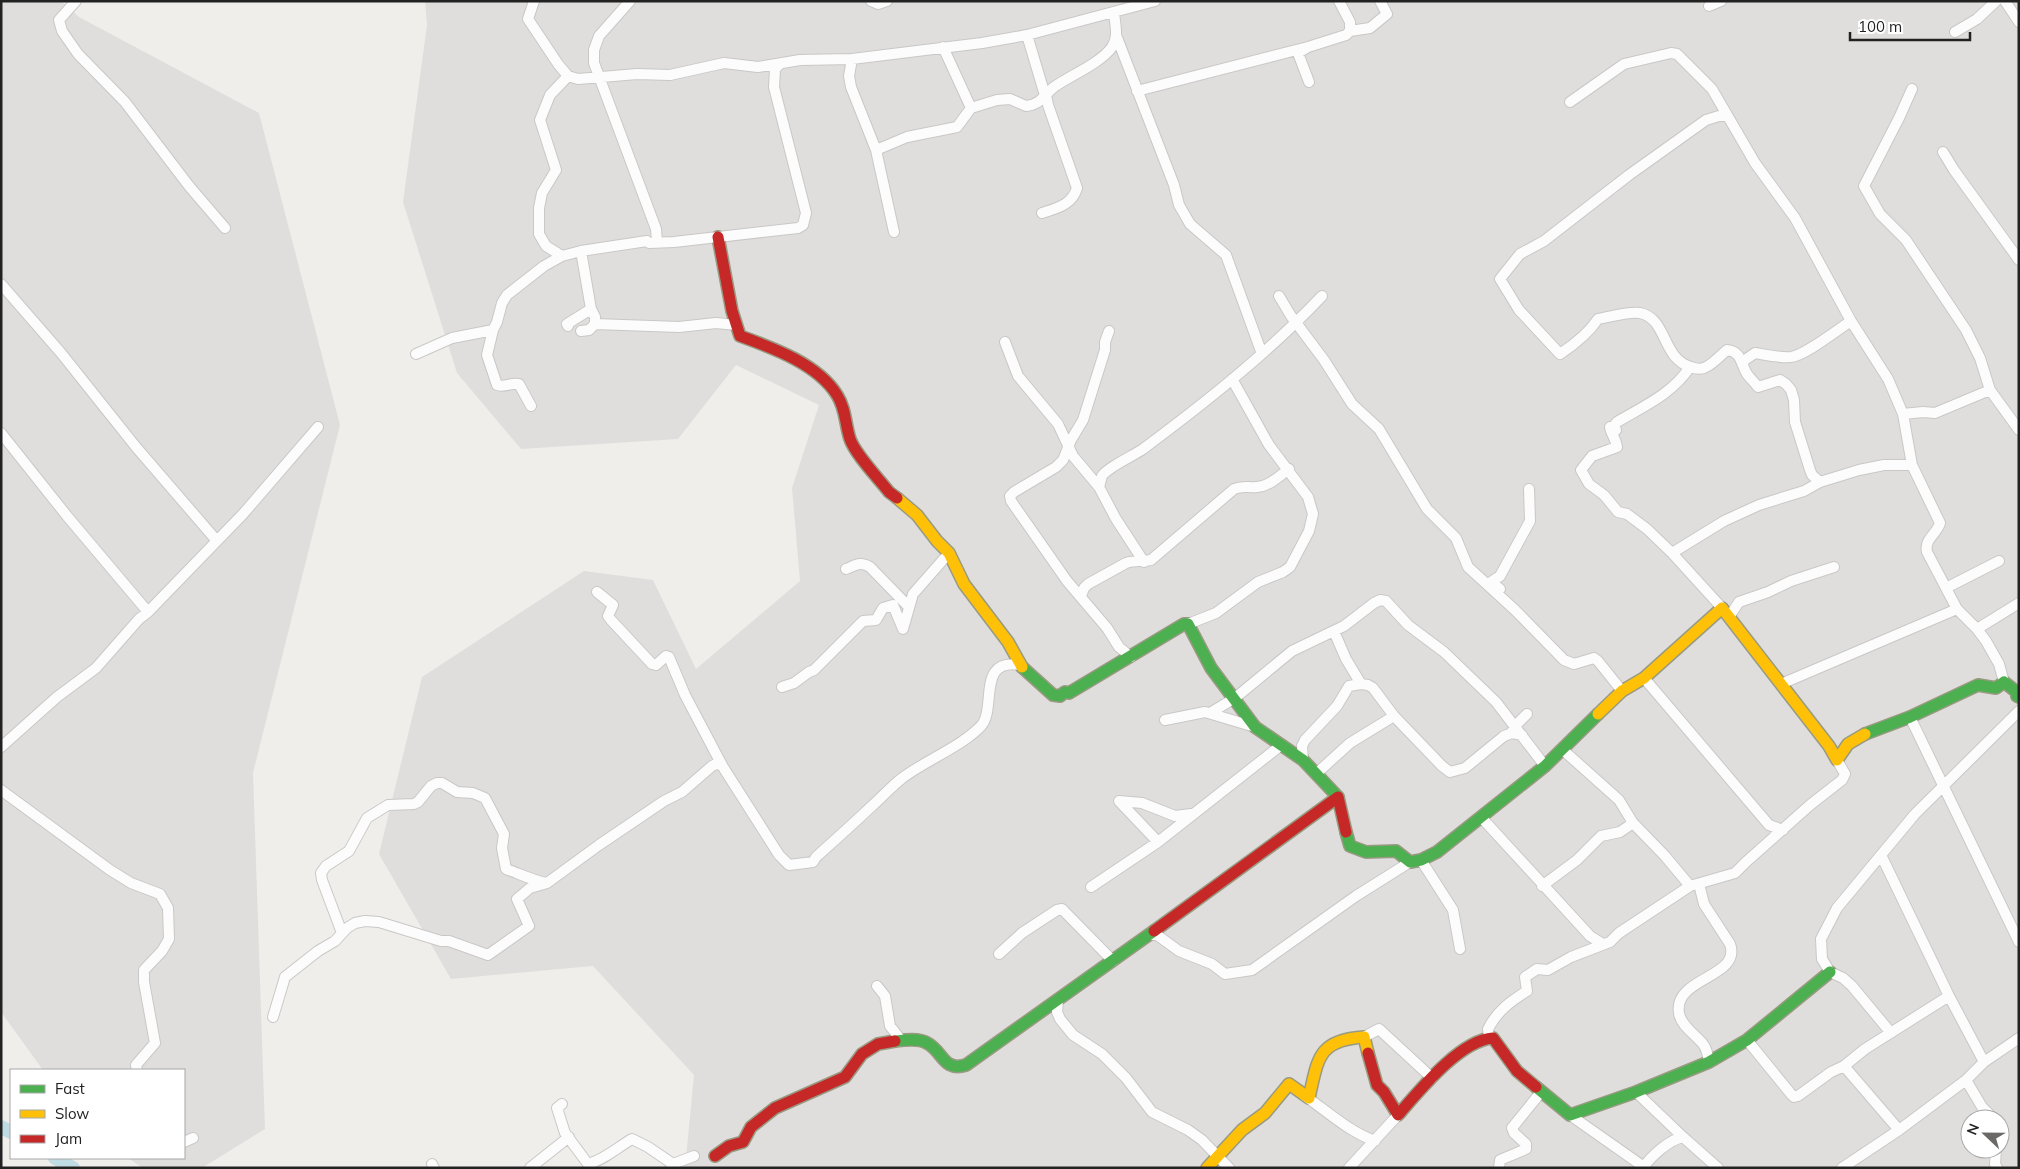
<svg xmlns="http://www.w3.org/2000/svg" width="2020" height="1169" font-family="Mulish,sans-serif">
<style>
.residential{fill:#dfdedc;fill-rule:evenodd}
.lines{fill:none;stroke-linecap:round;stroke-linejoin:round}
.river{stroke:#bfdbe3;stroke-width:14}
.street-casing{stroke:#c9c8c7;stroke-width:12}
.fast-casing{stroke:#999a82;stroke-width:14}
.slow-casing{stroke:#999a82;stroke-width:14}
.jam-casing{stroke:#999a82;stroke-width:14}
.street{stroke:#fdfcfc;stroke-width:10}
.fast{stroke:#4caf50;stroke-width:11}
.slow{stroke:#ffc107;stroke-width:11}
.jam{stroke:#c62828;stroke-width:11}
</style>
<rect width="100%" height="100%" fill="#f0eeeb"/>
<path class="residential" d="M1 1H61L79 17 259 113 340 425 253 773 265 1129 202 1168H143L128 1158H184V1070H43L1 1012Z
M425 1H2019V1168H685L694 1075 593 966 451 979 379 854 422 677 584 571 653 580 696 669 800 581 792 488 819 405 736 365 678 439 521 449 457 373 403 202 427 25ZM1970 1119H2000V1149H1970Z"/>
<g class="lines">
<path class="river" d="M1 1127 11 1132
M55 1158 73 1168"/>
<defs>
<path id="street" d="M76 1 59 20 62 31 78 54 125 102 189 186 225 228
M534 1 528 19 558 64 568 76 578 79 637 74 670 75 724 63 758 67 800 60 852 59 982 43 1027 35 1155 1
M630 1 599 36 594 50V63L656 229 657 242
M871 1 878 4 887 1
M2005 1 2019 22
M1709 6 1721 1
M1350 31 1370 28 1387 14 1380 1
M1955 32 1977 19 1996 1
M1027 35 1044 92 1046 95 1048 105 1077 188C1072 205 1057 208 1042 213
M1116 35 1174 185 1179 205 1190 224 1226 255 1262 354
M943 47 971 108
M852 59 849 76 851 87 876 150 894 232
M1309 82 1298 53 1308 47 1346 35 1350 31V22L1339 1
M1912 89 1899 118 1864 186 1880 214 1906 240 1966 330 1980 358 1990 390 2019 430
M1137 91 1308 47
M1570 102 1624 64 1671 53 1677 54 1712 89 1755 163 1795 218 1851 321 1888 379 1903 414 1912 465 1940 523C1937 534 1924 539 1927 552L1957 609 1977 629 1986 641 1999 664 2004 682
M1727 116H1719L1706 120 1629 175 1544 241 1520 254 1500 279 1519 310 1560 354C1575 344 1588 334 1598 319 1610 317 1628 311 1640 313 1668 319 1661 358 1691 367 1696 369 1701 370 1706 367 1713 364 1721 355 1727 350 1741 351 1741 364 1747 374 1750 378 1755 383 1758 387L1780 380 1786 384 1791 390 1794 400 1795 422 1810 470 1812 475 1820 482
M876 150 907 137 957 127 971 108 997 100 1010 99 1026 106C1040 105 1044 95 1054 87 1071 75 1101 63 1112 47 1119 37 1115 24 1114 13
M1943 152 1954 170 2019 260
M562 256 546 246 539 234V208L542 193 556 170 540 120 550 95 568 76
M1 284 61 353 136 447 217 541
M1279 296 1291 316 1324 360 1352 404 1379 429 1427 509 1456 538 1468 567 1515 610 1564 660 1574 664 1594 658 1598 661 1622 691
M595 324 679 327 716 323 736 325
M568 326 567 324 591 309
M493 330 487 355 497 385C505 388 512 382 519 384L531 406
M581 331 589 330 595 324V317L591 309 581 251
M1109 331 1105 342V350L1083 420 1071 440 1063 460 1056 467 1014 492 1010 496 1011 501 1067 581 1107 628 1119 647 1131 657
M1005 342 1018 376 1058 424 1073 456 1099 487 1116 519 1144 562
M416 354 452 338 493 330 497 322 502 303 507 295 544 266 562 256 581 251 647 241 649 243 674 242 798 228 803 225 806 213 774 87 775 69 780 64
M1742 362 1755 353C1767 355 1779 358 1791 357 1806 355 1837 330 1851 321
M1690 367C1672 394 1644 406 1617 422L1614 426 1616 430 1610 427C1611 434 1616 439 1617 447L1592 456 1581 470 1589 484 1604 495 1618 512 1627 514 1647 529 1672 553 1722 608
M1903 414 1923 412 1935 413 1990 390
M1 433 67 516 148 612
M1099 487C1100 484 1101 479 1102 476 1108 467 1133 456 1143 449 1206 402 1268 353 1322 296
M1672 553 1724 521 1759 505 1804 491 1820 482 1859 470 1884 465H1912
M846 569C856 565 860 561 870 567L908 606
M1946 588 1999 561
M1500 589 1491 582 1500 576 1530 521 1529 489
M597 592 613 605 608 616 611 620 652 664 656 665 666 656 669 657 685 695 723 767 779 855 789 865 813 862 816 857C835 840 854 823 873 805 882 797 891 787 901 779 924 761 961 747 981 726 997 708 976 658 1020 665
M1081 596 1084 588 1088 584 1126 563C1135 560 1142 562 1151 560L1234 489C1243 485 1248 488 1257 487 1270 486 1279 476 1289 469
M1729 617 1739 602 1768 592 1791 581 1834 567
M1188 624 1216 613 1258 582 1283 572 1290 567 1309 531 1313 514 1308 497 1269 445 1232 379
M1977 629 2019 603
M1336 636 1346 659 1361 684
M1644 678 1769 825 1783 830
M1781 684 1957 609
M782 687 794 683 809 672 814 670 863 621 876 620 883 608 893 605 903 629 913 594 949 553
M1210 713 1235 698 1292 651 1344 626 1374 603 1380 600 1386 601 1408 625 1444 652 1496 702 1545 766
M1910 717 2019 942
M1165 720 1205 712 1255 727
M1512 732 1515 726 1527 714
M1 747 57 697 96 668 139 619 148 612 243 514 318 427
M1563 750 1619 800 1633 823 1665 856 1690 886
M1303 760 1302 746 1305 740 1337 706 1349 686 1361 684 1368 685 1373 688 1394 716 1442 766 1450 772 1465 768 1504 736 1512 733 1522 735
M1317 773 1350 743 1394 716
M1 790 110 870 131 883 160 894 168 908 169 939 162 951 144 970V982L155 1043 136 1065 137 1070
M1481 817 1590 936 1603 944
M1158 842 1119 801 1142 803 1175 816 1191 814
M1881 855 1949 996 1984 1062
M1421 860 1453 910 1460 949
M1699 884 1704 904 1730 944C1742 978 1673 977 1679 1013 1680 1025 1696 1035 1703 1044 1707 1049 1708 1055 1709 1062
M1542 886 1577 860 1601 836 1620 832 1633 823
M1091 887 1158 842 1280 746
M342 933 322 880 321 873 326 866 349 851 367 818 388 805 414 804 418 802 431 786 437 783H442L457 792 473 793 485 798 504 834 502 848 506 869C520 874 532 880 546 883
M1148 935H1157L1179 951 1212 964 1225 974 1252 970 1356 896 1410 862
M999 954 1022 933 1057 910 1062 909 1113 961
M877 986 885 996 890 1026 901 1040
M1058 1000 1057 1012 1060 1019 1073 1035 1102 1054 1126 1078 1152 1112 1188 1130 1202 1140 1229 1168
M273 1017 285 977 318 951 335 941 347 928 355 923 365 921 379 922 441 941H449L488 955 529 926 517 899 530 888 547 883 599 845 664 801 682 792 712 766 718 763 723 767
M1891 1033 1852 986 1843 978 1830 972 1822 959 1821 939 1837 908 1915 814 2019 711
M1364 1037 1379 1029 1432 1078
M1489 1037 1488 1029C1497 1011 1511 1001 1527 991L1525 977 1537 969 1548 970 1571 957 1610 942 1619 933 1690 886 1735 873 1746 862 1810 805 1842 780 1845 774 1837 760
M1747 1040 1791 1094 1794 1097 1798 1096 1831 1072 1844 1066 1865 1049 1949 996
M1844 1066 1899 1130
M1966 1080 1982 1107 1994 1119
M1636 1092 1683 1137 1718 1168
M1305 1096C1328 1112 1348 1131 1375 1141
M562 1104 557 1108 565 1133 588 1164C604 1160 618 1147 632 1139L648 1147 673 1164
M1570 1115 1644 1167
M184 1142 193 1138
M1996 1149 1995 1164 1997 1168
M432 1164 434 1168
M530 1168 569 1137
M671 1168 673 1164 694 1156
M1349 1168 1398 1115
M1499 1168 1500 1160 1526 1149V1144L1514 1133 1512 1128 1541 1092
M1643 1168C1651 1156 1669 1140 1683 1137
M1842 1168 1899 1130 1966 1080 1984 1062 2019 1038"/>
<path id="fast" d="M1022 667 1053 695 1060 696 1065 692 1069 693 1184 624H1188L1211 668 1255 727 1303 760 1338 797
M1865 734 1910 717 1978 685 1996 688 2004 682 2018 693 2017 696 2019 697
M1346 832 1350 846 1366 852 1396 851 1410 862 1421 860 1437 852 1545 766 1598 714
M895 1041C904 1040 919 1038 927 1043 943 1051 943 1072 966 1065L1154 931
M1536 1087 1570 1115 1636 1092 1709 1062 1747 1040 1830 972"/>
<path id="slow" d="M897 498 917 515 937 541 949 553 964 584 1008 642 1022 667
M1598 714 1622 691 1644 678 1722 608 1829 746 1837 760 1848 744 1865 734
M1207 1168 1242 1130 1265 1113 1289 1084 1309 1098C1318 1058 1318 1040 1364 1037L1368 1053"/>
<path id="jam" d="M718 237 732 311 740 336C773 348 818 364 837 395 846 409 845 424 850 439 855 454 879 479 889 492L897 498
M1154 931 1338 797 1346 832
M1368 1053 1377 1085 1384 1092 1398 1115C1419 1091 1460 1040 1493 1038L1517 1071 1536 1087
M715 1156 729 1146 743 1142 751 1127 775 1108 845 1077 862 1054 878 1044 895 1041"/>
</defs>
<use href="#street" class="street-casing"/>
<use href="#fast" class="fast-casing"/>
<use href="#slow" class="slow-casing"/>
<use href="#jam" class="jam-casing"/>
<use href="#street" class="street"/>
<use href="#fast" class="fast"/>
<use href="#slow" class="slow"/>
<use href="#jam" class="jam"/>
</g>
<rect width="2020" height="1169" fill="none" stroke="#222222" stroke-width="5"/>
<rect x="10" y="1069" width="175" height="90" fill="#ffffff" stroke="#a7a7a7"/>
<rect x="20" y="1085" width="25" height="8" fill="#4caf50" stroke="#a7a7a7"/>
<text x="55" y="1094" font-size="15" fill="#222222">Fast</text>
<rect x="20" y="1110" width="25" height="8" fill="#ffc107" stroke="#a7a7a7"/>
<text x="55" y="1119" font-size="15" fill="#222222">Slow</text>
<rect x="20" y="1135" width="25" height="8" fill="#c62828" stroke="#a7a7a7"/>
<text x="55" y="1144" font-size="15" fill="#222222">Jam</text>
<g transform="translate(1985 1134) rotate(292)"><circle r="24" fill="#ffffff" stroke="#a7a7a7"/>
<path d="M0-4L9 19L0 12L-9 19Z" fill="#6a6968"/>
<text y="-8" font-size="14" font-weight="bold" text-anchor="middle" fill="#222222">N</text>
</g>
<path d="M1850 32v8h120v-8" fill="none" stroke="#222222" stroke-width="2.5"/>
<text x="1858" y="32" font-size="15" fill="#222222" stroke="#ffffff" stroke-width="4" paint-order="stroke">100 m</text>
</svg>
